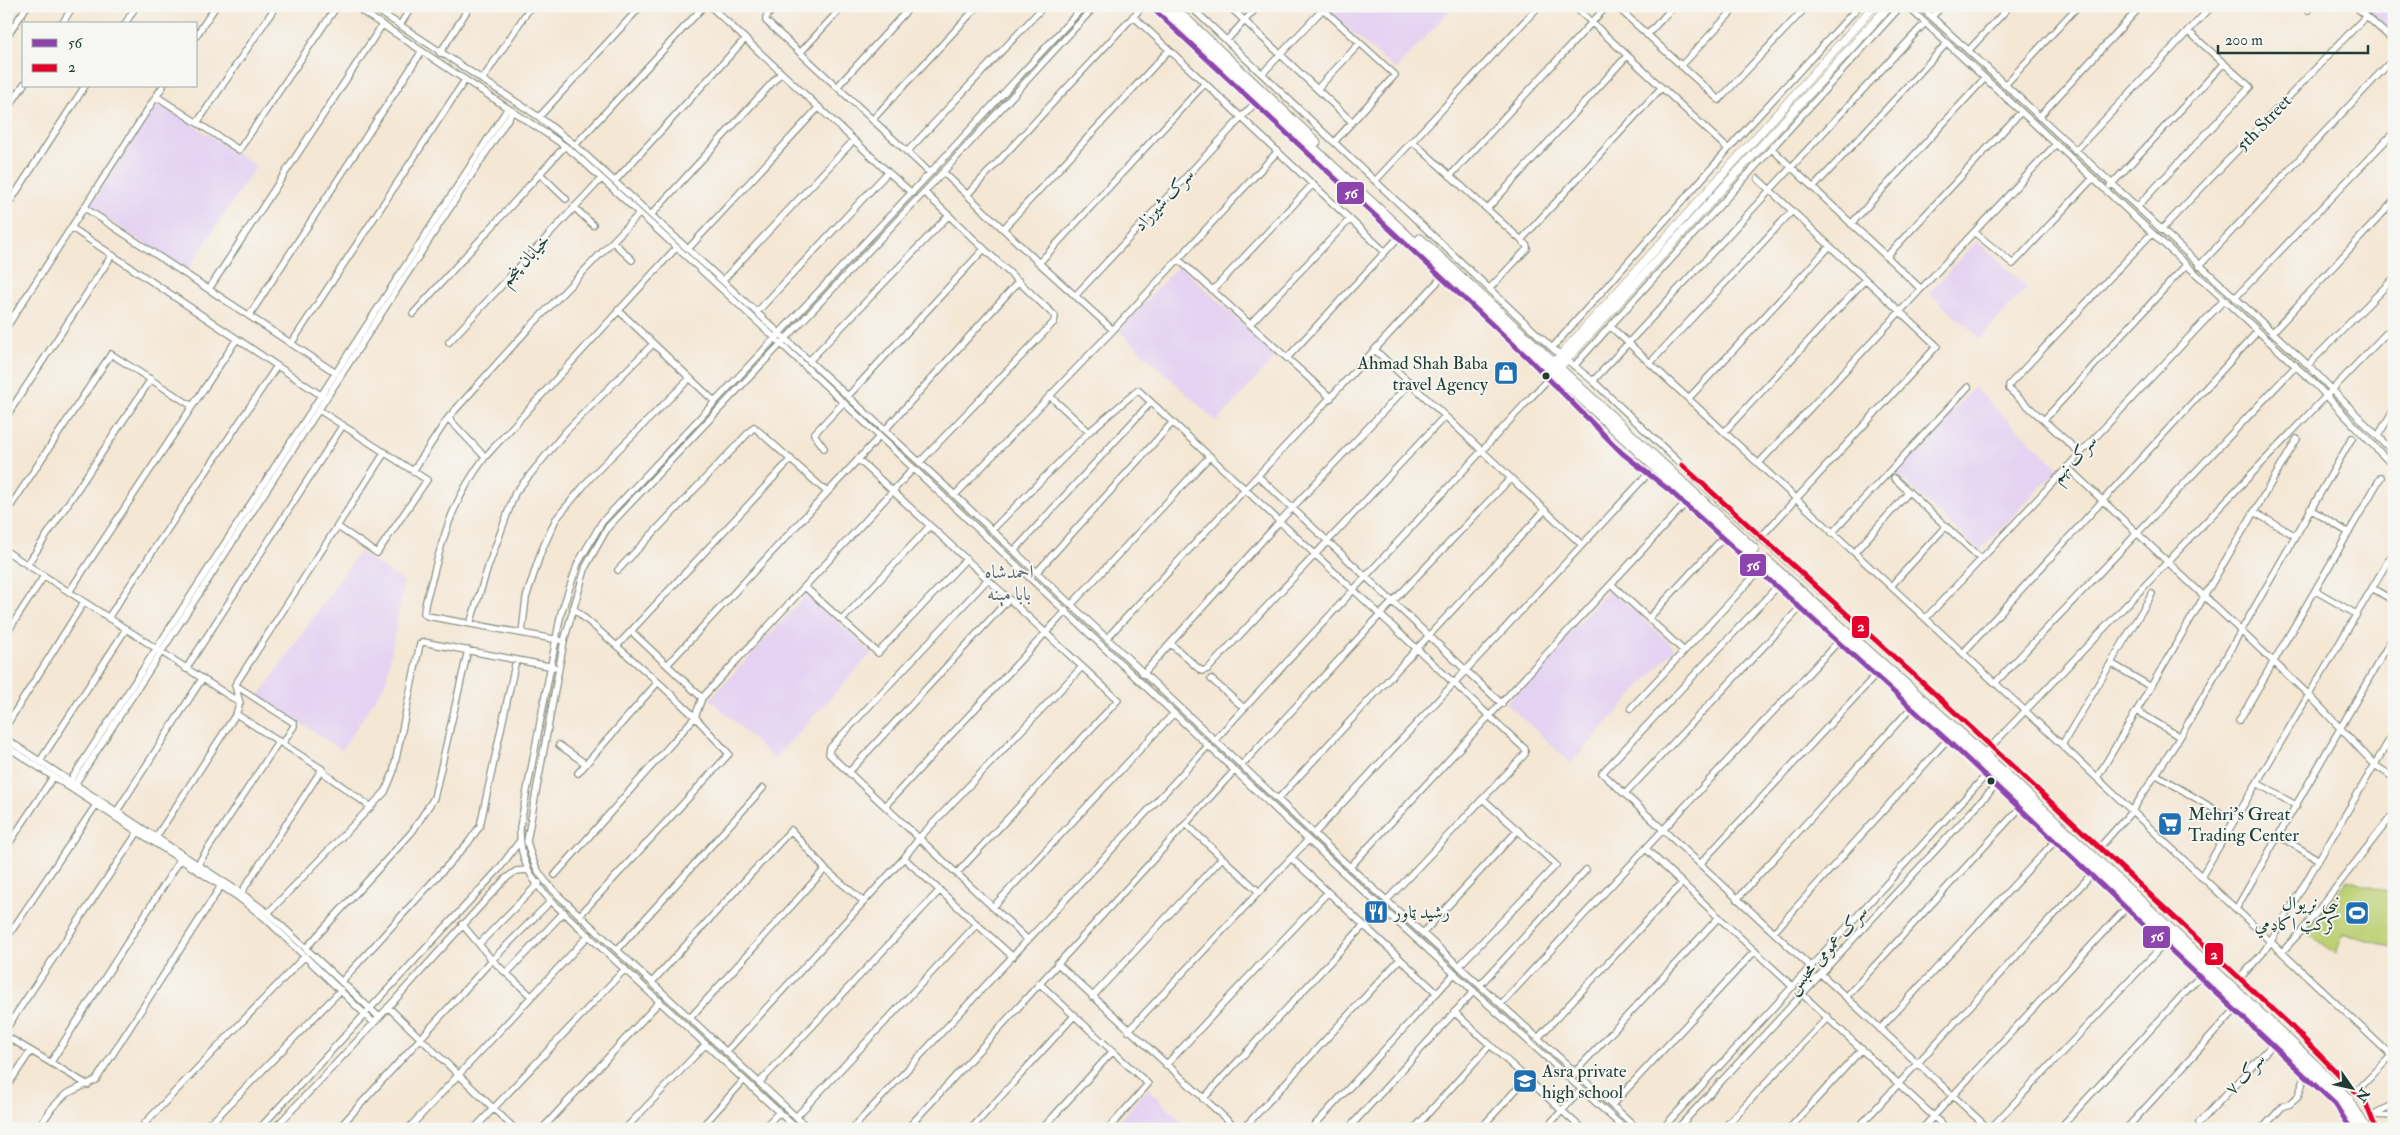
<svg xmlns="http://www.w3.org/2000/svg" width="2400" height="1135" font-family="'IM FELL Double Pica',Amiri,serif">
<style>
.built{fill:#e4d3f2}
.green{fill:#bdd074;stroke:#6e8654}
.lines{fill:none;stroke-linecap:round;stroke-linejoin:round}
.minor-casing{stroke:#8a9284;stroke-width:8}
.major-casing{stroke:#8a9284;stroke-width:9}
.highway-casing{stroke:#8a9284;stroke-width:11}
.minor{stroke:#fff;stroke-width:5.5}
.major{stroke:#fff;stroke-width:8}
.highway{stroke:#fff;stroke-width:9}
.bus-1-casing{stroke:#f6f6f2;stroke-width:9}
.bus-2-casing{stroke:#f6f6f2;stroke-width:9}
.bus-1{stroke:#8e44ad;stroke-width:5}
.bus-2{stroke:#e4002b;stroke-width:5}
.bus-dot{fill:#1f3d34;stroke:#f6f6f2;stroke-width:2}
.labels{text-anchor:middle;dominant-baseline:central;stroke-width:4;stroke-linejoin:round;paint-order:stroke}
.street-label{font-size:18px;fill:#1f3d34;stroke:#f6f6f2}
.poi-label{font-size:18px;fill:#1f3d34;stroke:#f6f6f2;text-anchor:start}
.neighbourhood-label{font-size:19px;fill:#5b6872;stroke:#f6f6f2}
.line-badge{stroke:#f6f6f2;stroke-width:2}
.badge-label{font-size:14px;text-anchor:middle;font-weight:bold;fill:#fff}
</style>
<rect width="100%" height="100%" fill="#f6f6f2"/>
<filter id="ink" filterUnits="userSpaceOnUse"><feTurbulence type="fractalNoise" baseFrequency=".02" numOctaves="2"/><feDisplacementMap in="SourceGraphic" scale="10" xChannelSelector="R" yChannelSelector="G"/><feConvolveMatrix kernelMatrix="1 2 1 2 8 2 1 2 1" color-interpolation-filters="sRGB"/></filter>
<filter id="wash" filterUnits="userSpaceOnUse"><feTurbulence type="fractalNoise" baseFrequency=".0096" numOctaves="4" result="noise"/><feDisplacementMap in="SourceGraphic" scale="20" xChannelSelector="R" yChannelSelector="G"/><feGaussianBlur stdDeviation="1.12" result="paint"/><feColorMatrix in="noise" values="0 0 0 0 0 0 0 0 0 0 0 0 0 0 0 0 0 1.4 0 .05"/><feComposite in="paint" operator="in"/></filter>
<g filter="url(#wash)">
<rect width="100%" height="100%" fill="#f4e7d4"/>
<path class="built" d="M1336 6H1454L1395 70 1330 12Z
M2362 6H2394V35Z
M158 102 256 166 187 271 89 207Z
M1977 241 2027 287 1980 338 1929 293Z
M1179 265 1277 355 1217 422 1119 331Z
M1974 388 2059 468 1979 551 1894 471Z
M359 552 404 582 386 682 342 750 259 696Z
M1610 589 1675 648 1571 763 1506 703Z
M808 593 872 653 774 759 710 699Z
M1148 1089 1190 1129H1112Z"/>
<path class="green" d="M2347 880 2394 894V948L2343 933 2336 954 2305 932Z"/>
</g>
<g filter="url(#ink)">
<g class="lines">
<defs>
<path id="minor" d="M354 6 559 142 575 154 775 338 1335 865 1625 1129
M371 6 539 117 575 145 943 484 1341 859 1638 1129
M710 6 888 172
M776 6 766 17V21L930 173
M1150 6 1527 357 1622 453 1669 490 1947 740 2335 1104 2351 1129
M1190 6 1552 348 1593 381 1722 503 1934 693 2291 1026 2365 1101 2376 1129
M1229 6 1352 122
M1574 6 1728 149
M1616 6 1719 100 1807 6
M1907 6 2315 384 2394 467
M1920 6 2308 365 2394 453
M2304 6 2308 10
M2355 6 2394 41
M1323 9 1395 75 1335 141
M1133 16 1385 252
M1932 17 1942 6
M62 24 73 6
M125 24 136 6
M400 25 412 6
M1647 35 1674 6
M196 36 216 6
M6 38 27 6
M1227 40 1258 6
M1969 50 2010 6
M440 53 470 6
M800 53 843 6
M1681 66 1737 6
M1262 74 1324 8
M482 80 531 6
M2005 85 2078 6
M837 87 911 6
M1317 89 1360 43
M156 96 239 150 337 6
M6 112 24 84
M539 117 641 6
M2039 117 2141 6
M872 120 978 6
M197 123 276 6
M1412 141 1521 240
M575 145 704 6
M1772 149 1921 289
M2075 151 2212 6
M907 152 1044 6
M943 172 1039 263 1113 330
M540 174 566 199
M1450 176 1607 6
M1758 179 1937 346 1760 538
M1376 180 1539 6
M615 181 745 39
M2110 186 2224 63
M1813 188 1947 43
M967 195 1143 6
M574 207 593 225
M2137 207 2250 87 2188 31
M6 208 85 86
M85 208 336 373
M1487 209 1627 56
M651 215 781 73
M1851 224 1985 78
M72 228 322 396
M1003 229 1169 50
M2161 230 2366 16
M1974 232 2013 264 2093 178
M613 242 632 260
M688 249 819 107
M1886 257 2021 112
M1178 259 1331 398
M1039 263 1205 83
M2199 266 2394 58
M723 280 854 140
M1490 288 1527 249V246L1521 240 1661 88
M209 289 382 25
M1213 290 1313 184
M1075 296 1254 104
M2235 298 2394 132
M618 310 714 401
M758 311 888 172 912 193
M413 314 565 146
M249 316 422 51
M1250 324 1350 219
M1611 327 2062 745 2394 1058
M6 328 163 86
M2272 333 2394 201
M449 342 601 179
M291 344 465 80
M1552 348 1748 127 1859 6
M1375 350 1582 545
M1287 358 1398 238
M809 361 949 215
M1651 362 1792 211
M2308 365 2394 278
M1574 366 1901 6
M1593 381 1925 23
M848 396 984 249
M1050 396 1089 432
M1689 398 1830 246
M319 410 427 480 377 553 338 527
M6 417 112 255
M448 418 485 457
M2044 420 2186 265
M885 430 1019 281
M1725 431 1865 280
M2378 436 2394 409
M824 448 814 434 843 403
M2080 453 2009 389V385L2152 233
M858 459 1118 700 957 873
M920 462 1054 322 1055 316 924 192
M1759 463 2056 144
M2067 467 2310 696 2375 765 2394 778
M413 471 448 418 529 328 639 214
M1258 476 1502 704
M1894 478 1981 559
M955 495 1113 330 1278 151
M2310 509 2349 533
M2254 512 2294 535
M6 513 111 354 192 406
M992 530 1089 432 1138 390 1525 749V754L1387 900
M1832 533 1968 387
M6 551 240 703 236 714 322 769 325 774 371 807
M1014 551 1151 402
M1855 552 1909 492
M27 565 151 379
M618 570 754 427 827 492
M1037 572 1173 422
M988 579 830 748 829 754 1028 940
M1611 584 1684 651
M1891 586 1946 526
M805 587 878 653 966 559
M1776 588 1602 773 1811 967
M2372 588 2394 601
M2316 591 2356 614
M69 592 237 339
M1071 605 1210 456
M573 608 658 682 695 717 729 754 580 915
M108 618 277 366
M1649 618 1722 539
M1926 618 2224 300
M842 620 930 526
M470 624 489 564 515 493 566 431 653 344
M631 631 702 698
M522 633 526 598 541 552 556 519 592 476 690 378
M6 634 44 576
M1107 638 1443 276
M559 640 427 616 424 613C425 599 431 585 434 572 446 526 456 496 485 457L676 248
M1171 644 1198 668 1202 671 1208 669 1445 416
M618 645 791 459
M1963 653 2258 331
M2111 663 2151 687
M667 665 879 437
M186 669 343 425
M1143 674 1280 521 1411 382
M1211 679 1244 708
M1995 683 2296 366
M235 685 294 723V726L283 743
M240 703 235 685 385 452
M1631 708 1758 572
M2137 711 2180 737
M2239 721 2381 477
M6 726 84 602
M6 739 241 893 268 913 379 1017
M1214 741 1548 379
M559 745 586 764
M2062 745 2152 594
M6 746 238 897 265 918 374 1023
M1982 756 2394 325
M40 761 126 629
M1242 765 1380 615 1511 478
M849 772 1009 599
M578 773 658 682
M2157 775 2234 821
M2097 778 2297 439
M2257 783 2297 806
M67 786 508 108
M72 789 513 111
M1625 794 1799 609
M1278 799 1545 510
M885 806 1066 611
M117 811 202 679
M1186 824 1259 892
M1314 834 1647 475
M2279 836 2319 860
M156 837 236 714
M6 848 53 777
M2099 848 2132 811 2180 737 2352 438
M1646 849 1793 987
M904 858 1013 957
M1291 858 1437 993
M198 864 279 741
M1700 864 1874 677
M1350 867 1684 505
M555 875 695 717 702 698 913 469
M2201 877 2394 551
M241 893 322 769
M1737 899 1911 708
M993 907 1174 713
M2236 909 2394 635
M268 913 385 792 393 773 420 644 423 642 554 667
M462 924 492 960 531 996
M1774 932 1947 740
M1423 933 1518 830
M6 939 96 805
M479 944 539 883
M306 948 412 832 434 798 468 650
M617 950 763 788
M2282 952 2305 927 2394 813
M1057 963 1237 1129
M1459 966 1556 865 1483 799
M507 973 564 912
M1821 974 1989 1129
M2240 978 2262 954 2271 941 2394 732
M341 982 468 843 480 826 516 660
M652 982 791 830 825 869 864 902
M1039 983 1148 1084 1108 1129
M1480 985 1586 870
M1802 994 1947 1129
M1092 997 1222 858
M1846 997 2019 809
M1501 1004 1836 644
M388 1007 515 1129
M1454 1012 1582 1129
M690 1018 825 869
M6 1029 138 832
M1880 1029 2054 842
M1128 1031 1308 840
M6 1036 88 1085
M1538 1038 1682 883
M726 1052 904 858 920 837 1082 667
M51 1062 180 860
M1166 1065 1328 892
M1575 1072 1719 917
M759 1083 940 890
M6 1088 30 1052
M2357 1091 2391 1056
M1203 1099 1364 925
M1612 1105 1755 951
M2372 1115 2394 1104
M2375 1115 2394 1116
M796 1117 977 924
M2199 1123 2274 1043
M144 1124 305 956
M38 1129 52 1108 66 1094 96 1080 221 886
M199 1129 216 1118 341 990
M259 1129 499 869 519 842
M274 1129 374 1023 505 879 516 871 527 870
M338 1129 492 960 551 901
M408 1129 589 935
M474 1129 625 969
M542 1129 660 1001
M625 1129 706 1044
M700 1129 744 1080
M763 1129 779 1112
M797 1129 551 901C530 879 519 858 520 827L561 613 578 563 602 522 930 173 1084 6
M809 1129 559 896C541 878 533 867 527 841L564 641 586 566 608 527 943 172 1095 6
M852 1129 1208 746
M907 1129 1234 771
M971 1129 1075 1015
M1042 1129 1113 1051
M1243 1129 1400 959
M1311 1129 1455 973
M1348 1129 1474 991
M1414 1129 1490 1045
M1480 1129 1526 1079
M1545 1129 1581 1090
M1662 1129 1988 773
M1677 1129 1997 784
M1723 1129 1828 1017
M1789 1129 1862 1049
M1857 1129 2090 876
M1922 1129 2125 909
M1990 1129 2164 944
M2059 1129 2199 977
M2126 1129 2235 1010
M2262 1129 2283 1106 2290 1104 2298 1097 2305 1076"/>
<path id="major" d="M1550 367 1874 6
M1556 371 1889 6"/>
<path id="highway" d="M1161 6 1714 522 1979 759 2329 1089 2342 1102 2359 1129
M1172 6 1316 142
M1420 239 1754 549
M1767 561 1984 754 2314 1064 2349 1100 2366 1129"/>
</defs>
<use href="#minor" class="minor-casing"/>
<use href="#major" class="major-casing"/>
<use href="#highway" class="highway-casing"/>
<use href="#minor" class="minor"/>
<use href="#major" class="major"/>
<use href="#highway" class="highway"/>
<defs>
<path id="bus-1" d="M1150 6 1527 357 1622 453 1669 490 1947 740 2335 1104 2351 1129"/>
<path id="bus-2" d="M1682 465 1934 693 2291 1026 2365 1101 2376 1129"/>
</defs>
<use href="#bus-1" class="bus-1-casing"/>
<use href="#bus-2" class="bus-2-casing"/>
<use href="#bus-1" class="bus-1"/>
<use href="#bus-2" class="bus-2"/>
</g>
</g>
<defs>
<symbol id="shop-square" viewBox="-11 -11 22 22"><rect x="-9" y="-9" width="18" height="18" rx="4" fill="#1f6fb2" stroke="#f6f6f2"/><path d="M-5-2.5h2.3a2.7 3.5 0 0 1 5.4 0H5L5.5 6h-11ZM-1.5-2.5h3a1.5 2.3 0 0 0-3 0Z" fill="#fff"/></symbol>
<symbol id="supermarket-square" viewBox="-11 -11 22 22"><rect x="-9" y="-9" width="18" height="18" rx="4" fill="#1f6fb2" stroke="#f6f6f2"/><path d="M-6-5.5h2.5l.6 2H6L4.5 2H-2.5L-4.4-4H-6ZM-1.5 3.2a1.3 1.3 0 1 0 .1 0ZM3 3.2a1.3 1.3 0 1 0 .1 0Z" fill="#fff"/></symbol>
<symbol id="restaurant-square" viewBox="-11 -11 22 22"><rect x="-9" y="-9" width="18" height="18" rx="4" fill="#1f6fb2" stroke="#f6f6f2"/><path d="M-5-6h1v4h1v-4h1v4h1v-4h1v5L-1.5 .5V6h-2V.5L-5-1ZM5-6V6H3V1.5H1.5Q1.5-4 5-6Z" fill="#fff"/></symbol>
<symbol id="stadium-square" viewBox="-11 -11 22 22"><rect x="-9" y="-9" width="18" height="18" rx="4" fill="#1f6fb2" stroke="#f6f6f2"/><path d="M0-5a6.5 5 0 1 0 0 10a6.5 5 0 1 0 0-10ZM-3.5-1.8h7v3.6h-7Z" fill="#fff"/></symbol>
<symbol id="school-square" viewBox="-11 -11 22 22"><rect x="-9" y="-9" width="18" height="18" rx="4" fill="#1f6fb2" stroke="#f6f6f2"/><path d="M0-5L7-2L0 1L-7-2ZM-4 1L0 2.5L4 1V4Q0 6-4 4Z" fill="#fff"/></symbol>
</defs>
<g fill-rule="evenodd">
<use href="#shop-square" x="1492" y="359" width="28" height="28"/>
<use href="#supermarket-square" x="2156" y="810" width="28" height="28"/>
<use href="#restaurant-square" x="1362" y="898" width="28" height="28"/>
<use href="#stadium-square" x="2343" y="899" width="28" height="28"/>
<use href="#school-square" x="1511" y="1067" width="28" height="28"/>
</g>
<g class="bus-dot">
<circle cx="1546" cy="376" r="4.5"/>
<circle cx="1991" cy="781" r="4.5"/>
</g>
<g class="labels">
<g class="street-label">
<text transform="translate(2264 123) rotate(-46)">5th Street</text>
<text transform="translate(1164 200) rotate(-47)">سرک شیرزاد</text>
<text transform="translate(525 260) rotate(-47)">خیابان پنجم</text>
<text transform="translate(2074 459) rotate(-47)">سرک نهم</text>
<text transform="translate(1827 950) rotate(-48)">سرک عمومی محبس</text>
<text transform="translate(2245 1074) rotate(-47)">سرک ۷</text>
</g>
<g class="poi-label">
<text x="1488" y="363" text-anchor="end">Ahmad Shah Baba<tspan x="1488" dy="21">travel Agency</tspan></text>
<text x="2188" y="814">Mehri's Great<tspan x="2188" dy="21">Trading Center</tspan></text>
<text x="2340" y="903" text-anchor="end">نبی نړیوال<tspan x="2340" dy="21">کرکټ اکاډمي</tspan></text>
<text x="1394" y="912">رشید ټاور</text>
<text x="1542" y="1071">Asra private<tspan x="1542" dy="21">high school</tspan></text>
</g>
<g class="neighbourhood-label">
<text x="1009" y="572">احمدشاه<tspan x="1009" dy="22">بابا مېنه</tspan></text>
</g>
</g>
<g class="line-badge">
<rect x="1336" y="181" width="29" height="24" rx="5" fill="#8e44ad"/>
<rect x="1739" y="553" width="28" height="24" rx="5" fill="#8e44ad"/>
<rect x="1851" y="615" width="19" height="24" rx="5" fill="#e4002b"/>
<rect x="2142" y="925" width="29" height="24" rx="5" fill="#8e44ad"/>
<rect x="2204" y="942" width="20" height="24" rx="5" fill="#e4002b"/>
</g>
<g class="badge-label">
<text x="1351" y="198">56</text>
<text x="1753" y="570">56</text>
<text x="1861" y="631">2</text>
<text x="2157" y="941">56</text>
<text x="2214" y="959">2</text>
</g>
<rect width="2400" height="1135" fill="none" stroke="#f6f6f2" stroke-width="25"/>
<rect x="22" y="22" width="175" height="65" fill="#f6f6f2" stroke="#a0aca6"/>
<rect x="32" y="39" width="25" height="8" fill="#8e44ad" stroke="#a0aca6"/>
<text x="68" y="48" font-size="15" fill="#1f3d34">56</text>
<rect x="32" y="64" width="25" height="8" fill="#e4002b" stroke="#a0aca6"/>
<text x="68" y="72" font-size="15" fill="#1f3d34">2</text>
<g transform="translate(2352 1088) rotate(124)" stroke="#f6f6f2" stroke-width="4" paint-order="stroke">
<path d="M0-4L9 19L0 12L-9 19Z" fill="#1f3d34"/>
<text y="-8" font-size="14" font-weight="bold" text-anchor="middle" fill="#1f3d34">N</text>
</g>
<path d="M2218 45v8h150v-8" fill="none" stroke="#1f3d34" stroke-width="2.5"/>
<text x="2225" y="45" font-size="15" fill="#1f3d34" stroke="#f6f6f2" stroke-width="4" paint-order="stroke">200 m</text>
</svg>
